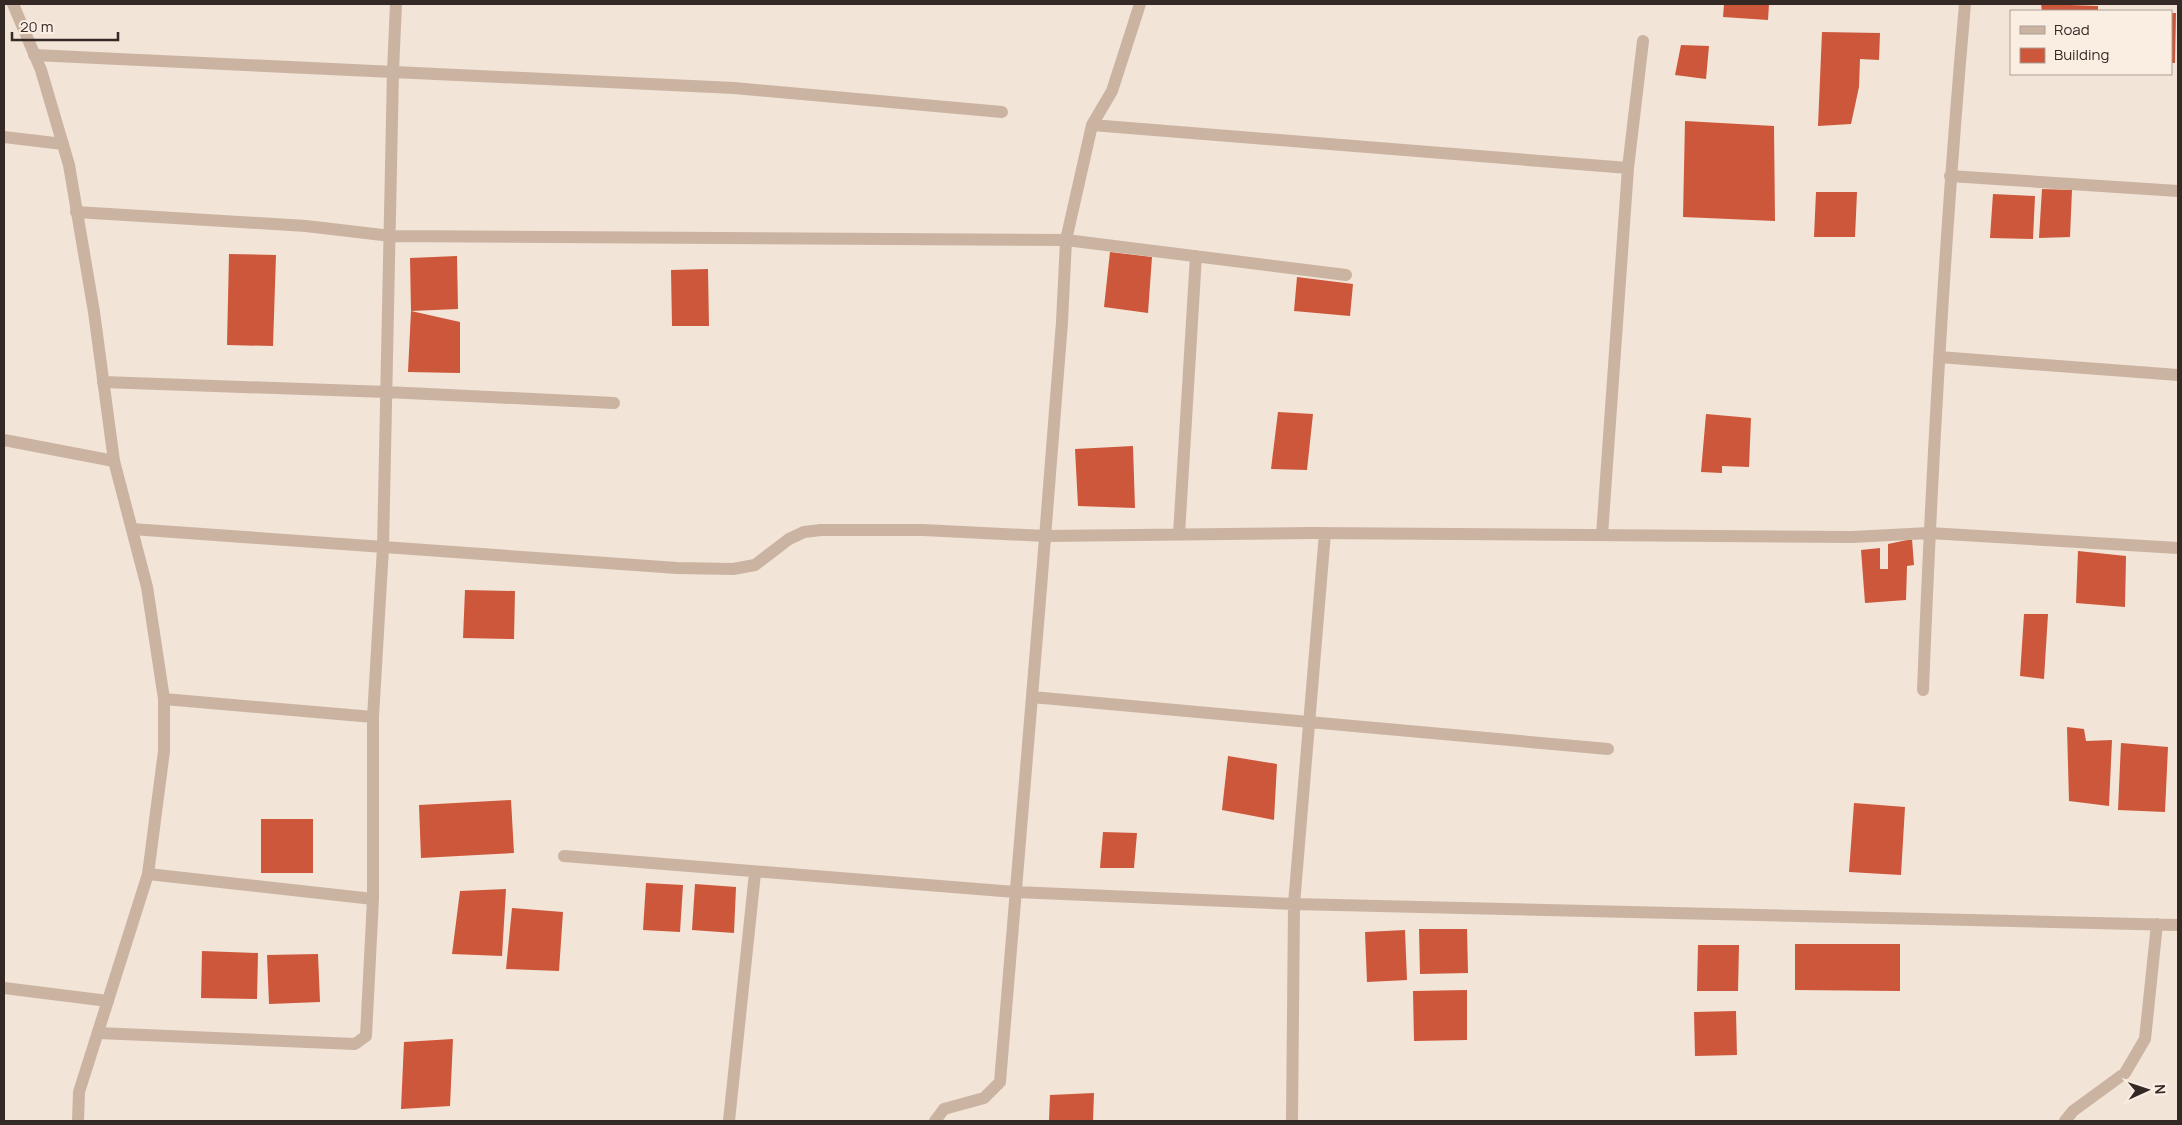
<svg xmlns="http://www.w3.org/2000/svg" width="2182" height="1125" font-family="Manrope,sans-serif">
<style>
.building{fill:#cd573a}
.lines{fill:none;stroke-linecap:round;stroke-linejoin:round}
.minor{stroke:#cbb3a2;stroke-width:12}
.tertiary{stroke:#cbb3a2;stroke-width:12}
</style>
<rect width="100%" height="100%" fill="#f2e4d7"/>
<path class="building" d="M1724 4H1769L1768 20 1723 17Z
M2041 4 2098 6V11H2042Z
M2171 13H2176L2175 63H2171Z
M1822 32 1880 33 1879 60 1860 59 1859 87 1851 124 1818 126Z
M1681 45 1709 46 1706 79 1675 75Z
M1685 121 1774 126 1775 221 1683 217Z
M2042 189 2072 190 2070 237 2039 238Z
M1816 192H1857L1855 237H1814Z
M1993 194 2035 196 2033 239 1990 238Z
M1110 252 1152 257 1148 313 1104 307Z
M229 254 276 255 273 346 227 345Z
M457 256 458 309 411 311 410 258Z
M708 269 709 326H672L671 270Z
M1297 277 1353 284 1350 316 1294 311Z
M411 311 460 322V373L408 372Z
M1278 412 1313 414 1307 470 1271 469Z
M1706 414 1751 418 1749 467 1722 466V473L1701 472Z
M1133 446 1135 508 1078 506 1075 449Z
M1912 539 1914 565 1907 566 1906 600 1865 603 1861 550 1880 548V569H1888V544Z
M2078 551 2126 556 2125 607 2076 603Z
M465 590 515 591 514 639 463 638Z
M2024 614H2048L2044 679 2020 676Z
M2067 727 2084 729 2086 741 2112 740 2109 806 2069 801Z
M2121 743 2168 747 2165 812 2118 810Z
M1228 756 1277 764 1274 820 1222 810Z
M511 800 514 853 421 858 419 805Z
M1854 803 1905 807 1901 875 1849 872Z
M261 819H313V873H261Z
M1103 832 1137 833 1134 868H1100Z
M646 883 683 885 680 932 643 930Z
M695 884 736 887 734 933 692 930Z
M506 889 502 956 452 954 460 891Z
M512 908 563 912 559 971 506 969Z
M1419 929H1467L1468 973 1420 974Z
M1405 930 1407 980 1367 982 1365 932Z
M1795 944H1900V991L1795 990Z
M1698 945H1739L1738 991H1697Z
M202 951 258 953 257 999 201 998Z
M318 954 320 1002 269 1004 267 955Z
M1467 990V1040L1414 1041 1413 991Z
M1736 1011 1737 1055 1695 1056 1694 1012Z
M453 1039 450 1106 401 1109 404 1042Z
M1094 1093 1093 1121H1049L1050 1095Z"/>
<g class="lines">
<path class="minor" d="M34 55 734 88 1002 112
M1092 125 1628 168
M4 137 63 144
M1950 176 2178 191
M76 212 306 226 391 236 1066 240 1346 275
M1939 357 2178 375
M103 382 387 392 614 403
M4 440 114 461
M132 529 677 568 733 569 755 565 789 539 804 532 821 530H923L1045 536 1311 533 1852 537 1929 533 2178 548
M1179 534 1196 256
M1602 535 1628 168 1643 41
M1923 690C1932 461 1945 232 1965 4
M1032 697 1608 749
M164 699 373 717
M564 856 1015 892 1294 904 2178 925
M148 874 373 899
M4 988 108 1001
M98 1033 355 1044 366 1036 373 899V717L383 548 393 71 396 4
M729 1121 755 873
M935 1121 944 1109 984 1098 1000 1082 1041 588 1062 322 1066 240 1092 125 1112 91 1140 4
M1292 1121 1294 904 1325 533
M2065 1121 2073 1111 2125 1073 2145 1039 2157 924"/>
<path class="tertiary" d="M13 4 41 70 69 165 94 312 114 461 147 587 164 699V751L148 874 79 1092 78 1121"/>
</g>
<rect width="2182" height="1125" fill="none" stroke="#352925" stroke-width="10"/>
<rect x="2010" y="10" width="162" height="65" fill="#faeee3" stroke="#ab9f97"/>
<rect x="2020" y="26" width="25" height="8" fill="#cbb3a2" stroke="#ab9f97"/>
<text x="2054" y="35" font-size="15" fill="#352925">Road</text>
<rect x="2020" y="48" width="25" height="15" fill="#cd573a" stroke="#ab9f97"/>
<text x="2054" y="60" font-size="15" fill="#352925">Building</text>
<g transform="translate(2147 1090) rotate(87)" stroke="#faeee3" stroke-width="4" paint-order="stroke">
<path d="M0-4L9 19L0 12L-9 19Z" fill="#352925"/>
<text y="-8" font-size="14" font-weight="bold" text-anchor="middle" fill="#352925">N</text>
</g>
<path d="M12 32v8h106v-8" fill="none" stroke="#352925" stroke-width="2.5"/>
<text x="20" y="32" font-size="15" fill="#352925" stroke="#faeee3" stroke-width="4" paint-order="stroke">20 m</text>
</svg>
